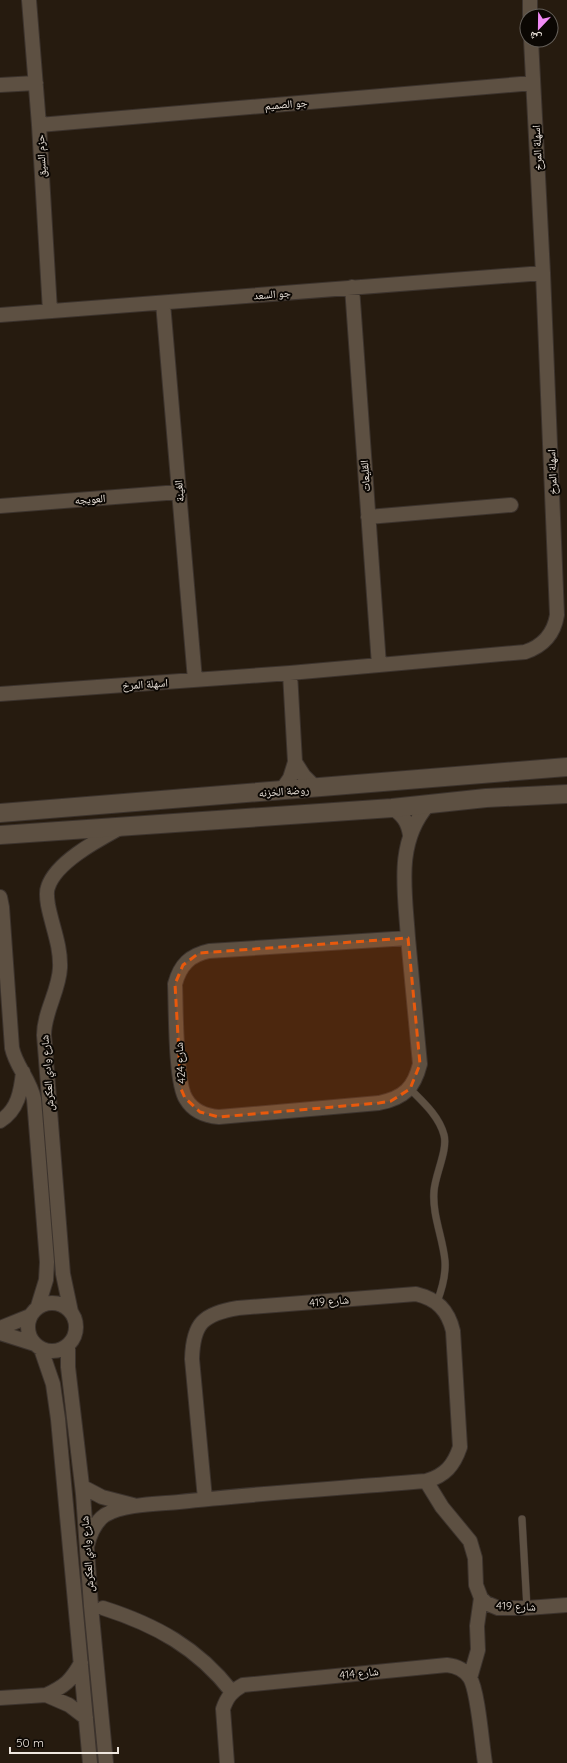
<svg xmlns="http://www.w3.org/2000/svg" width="567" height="1763" font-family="Quicksand,'Noto Naskh Arabic',sans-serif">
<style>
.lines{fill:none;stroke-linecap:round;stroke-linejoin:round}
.service-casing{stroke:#3c332d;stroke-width:8}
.minor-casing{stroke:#3c332d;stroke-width:16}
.tertiary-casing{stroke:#3c332d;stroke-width:20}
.service{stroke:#5d5042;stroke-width:7}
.minor{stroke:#5d5042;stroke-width:14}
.tertiary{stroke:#5d5042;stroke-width:18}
.marked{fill:#e8590c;fill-opacity:0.2;stroke:#e8590c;stroke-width:3;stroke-dasharray:8 5;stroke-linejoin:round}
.labels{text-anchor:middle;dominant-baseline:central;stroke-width:4;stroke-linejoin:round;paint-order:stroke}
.street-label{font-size:11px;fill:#efe7df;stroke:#0b0703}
</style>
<rect width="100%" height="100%" fill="#261b0f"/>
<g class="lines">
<defs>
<path id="service" d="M410 1089C423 1102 439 1116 444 1135 448 1150 435 1175 434 1191 432 1215 443 1238 445 1261 446 1275 442 1289 437 1302
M522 1519 527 1608"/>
<path id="minor" d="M29 0 39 125 50 311
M530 0V16
M0 85 36 83
M39 125 533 83
M352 287 379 665
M163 303 195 680
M0 315 543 273
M0 506 179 492
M368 517 511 505
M0 694 290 673 525 652C543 646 554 634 557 615L543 273 531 40
M295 762 304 776 316 788
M281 791 290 778 295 762 290 673
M392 808C403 815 408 822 410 835
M0 897 2 907 12 1048C16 1067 30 1079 34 1099L47 1262 46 1280 38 1306
M408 938 420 1064C414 1088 404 1098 379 1103L219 1117C206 1116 193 1111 186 1099 175 1083 176 1006 175 984 180 965 190 955 209 951Z
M408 938C405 891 395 843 428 805
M0 1121C18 1110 21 1091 23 1072
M28 1327a24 24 0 1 1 48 0a24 24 0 1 1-48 0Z
M71 1312 63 1274 44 1035C44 1012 59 991 60 968 61 946 52 926 48 905 47 899 46 892 48 887 56 862 98 840 120 828
M0 1328 30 1316
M0 1333 35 1344
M68 1345V1367L83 1494 91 1606 106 1763
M41 1349 53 1384 58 1419 90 1763
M426 1481 442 1507 470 1541 475 1558 476 1585 481 1598 486 1603 498 1608H527L567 1605
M83 1487 102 1497 133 1505
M87 1546C90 1534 95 1522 105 1515 124 1504 158 1504 179 1502 261 1493 344 1488 426 1481 445 1476 454 1465 460 1447L453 1331C448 1310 437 1299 416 1294L238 1308C203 1314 193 1323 192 1359L205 1499
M103 1608C156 1625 198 1648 232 1692
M470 1678 478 1650 477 1626 481 1598
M46 1695C65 1686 71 1681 81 1663
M0 1698 46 1695 69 1705 86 1718
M227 1763 223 1709C227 1697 232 1691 243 1685L447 1665C456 1666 465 1670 470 1678 478 1691 482 1745 485 1763"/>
<path id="tertiary" d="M0 813 567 767
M0 835 392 808 486 798 567 794"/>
</defs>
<use href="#service" class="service-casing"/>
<use href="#minor" class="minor-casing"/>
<use href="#tertiary" class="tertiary-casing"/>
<use href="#service" class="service"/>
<use href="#minor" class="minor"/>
<use href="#tertiary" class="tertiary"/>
</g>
<path class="marked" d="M408 938 420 1064 410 1089 391 1101 379 1103 219 1117 200 1112 185 1098 181 1089 175 984 183 965 199 953Z"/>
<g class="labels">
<g class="street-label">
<text transform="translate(286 104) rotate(-5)">جو الصميم</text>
<text transform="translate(537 148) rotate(-93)">اسهلة المرخ</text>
<text transform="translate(41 156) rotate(-93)">حزم السيق</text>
<text transform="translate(272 294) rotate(-5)">جو السعد</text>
<text transform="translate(552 472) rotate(-92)">اسهلة المرخ</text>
<text transform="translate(365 476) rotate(-94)">القليعات</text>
<text transform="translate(179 491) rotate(-95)">الغينة</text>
<text transform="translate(90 499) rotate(-4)">العويجه</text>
<text transform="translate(145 684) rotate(-4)">اسهلة المرخ</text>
<text transform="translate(284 791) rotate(-4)">روضة الخزنه</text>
<text transform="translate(180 1063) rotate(-94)">شارع 424</text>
<text transform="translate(47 1073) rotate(-94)">شارع وادي العكرش</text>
<text transform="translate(329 1301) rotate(-5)">شارع 419</text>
<text transform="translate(87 1554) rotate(-94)">شارع وادي العكرش</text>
<text transform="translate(516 1606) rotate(2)">شارع 419</text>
<text transform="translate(359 1673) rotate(-6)">شارع 414</text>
</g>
</g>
<g transform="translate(539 28) rotate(202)"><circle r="19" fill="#0b0703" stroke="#66615b"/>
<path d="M0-3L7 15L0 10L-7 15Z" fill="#f18bf5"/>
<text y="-6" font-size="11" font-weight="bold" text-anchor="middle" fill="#efe7df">ش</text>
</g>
<path d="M10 1747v6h108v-6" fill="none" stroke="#efe7df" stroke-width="2"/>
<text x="16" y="1747" font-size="12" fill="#efe7df" stroke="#0b0703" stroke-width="3" paint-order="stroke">50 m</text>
</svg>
